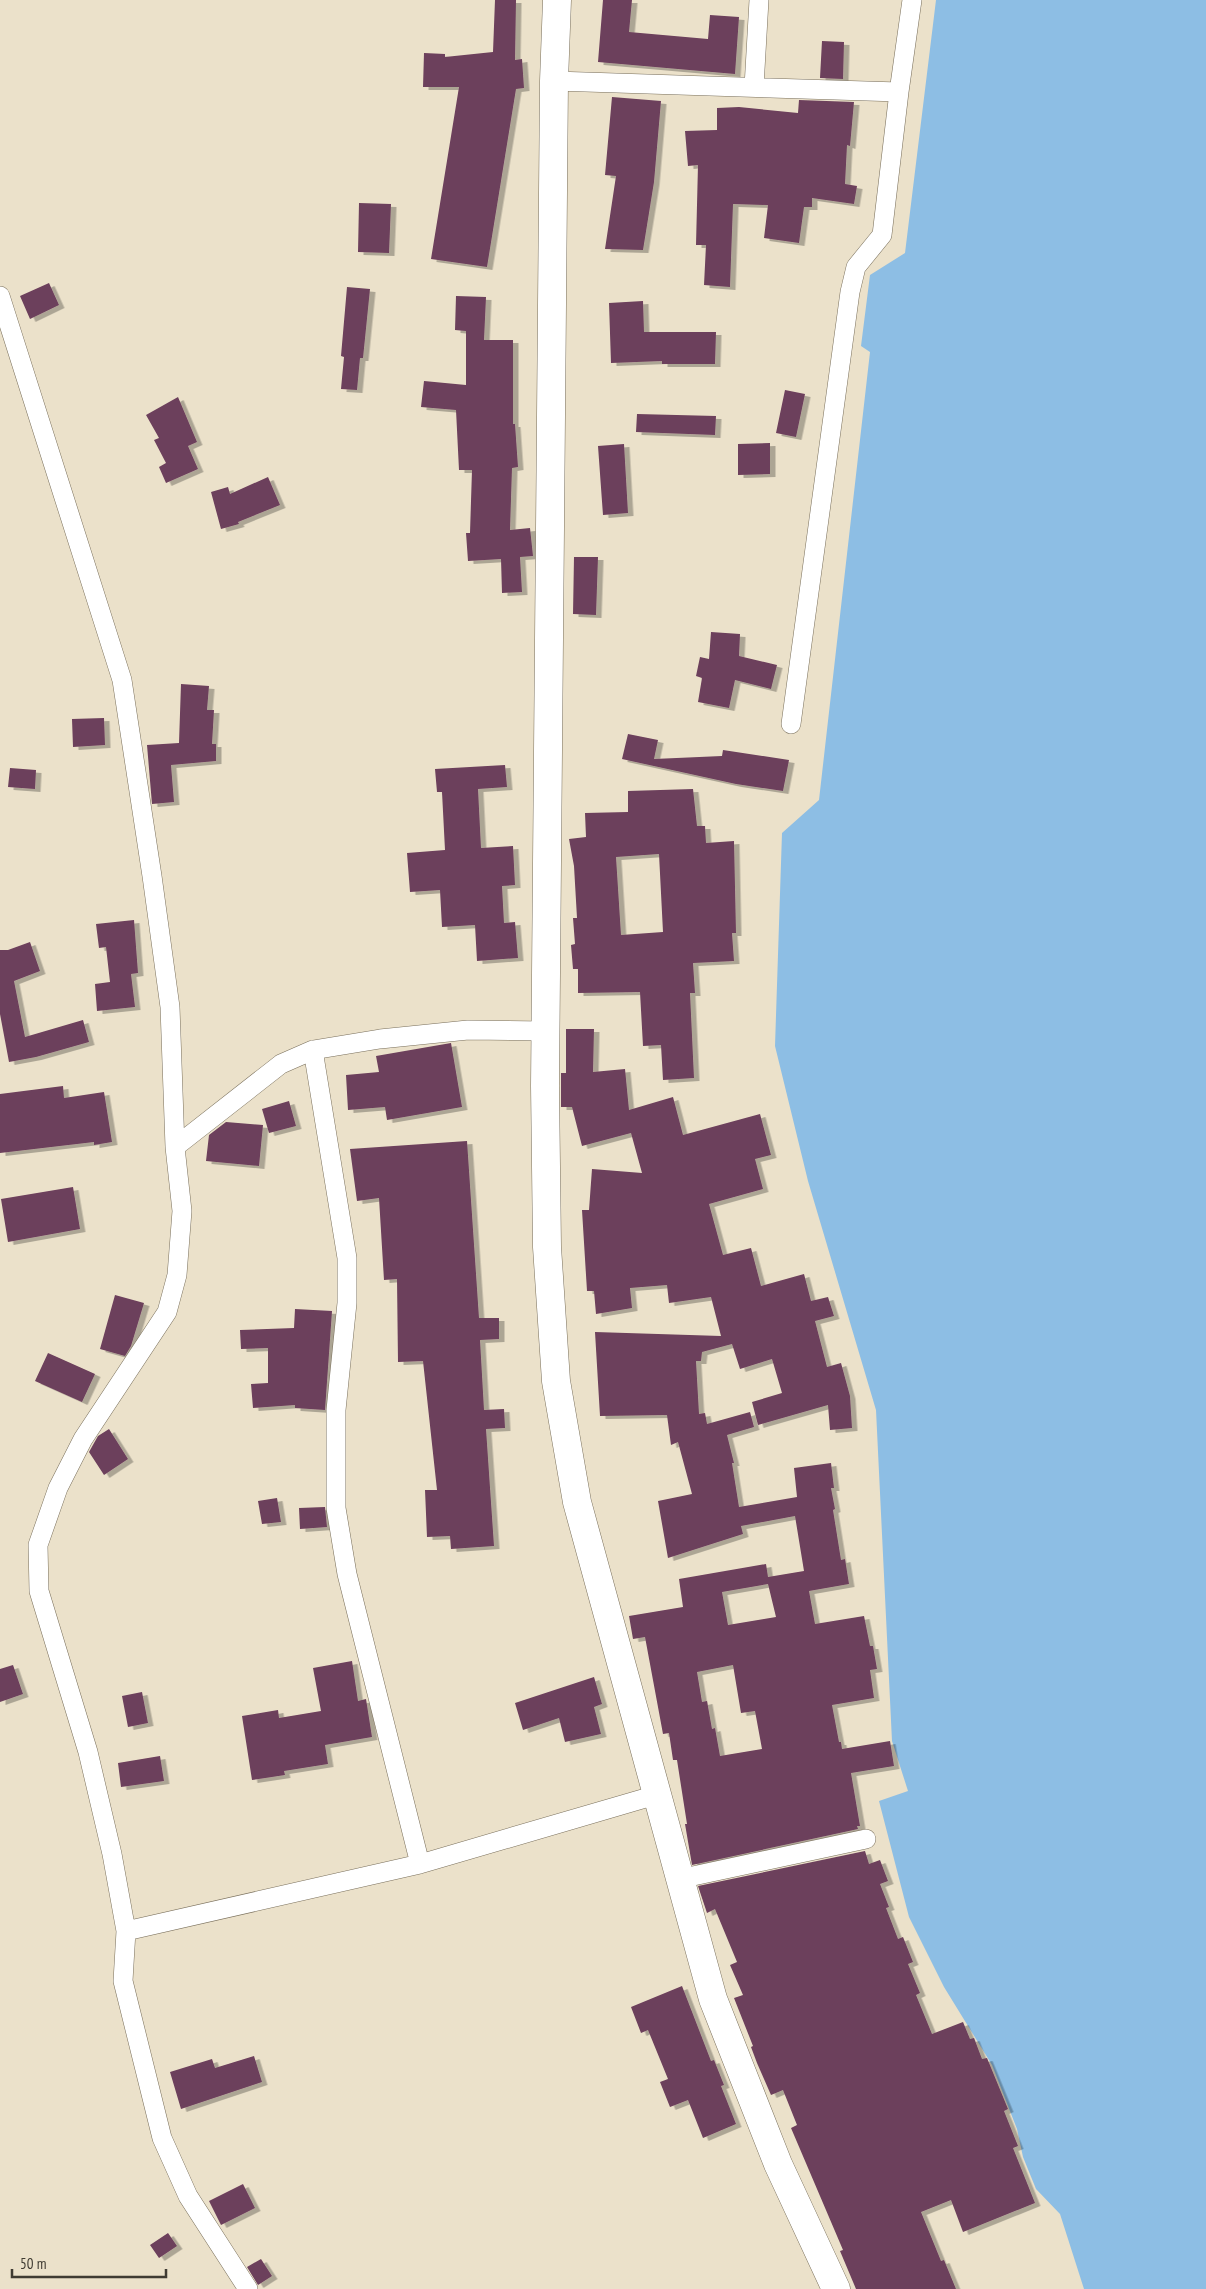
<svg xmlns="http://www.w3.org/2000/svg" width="1206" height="2289" font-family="'PT Sans Narrow',sans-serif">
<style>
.water{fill:#8dbee4}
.building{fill:#6c3f5b;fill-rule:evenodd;filter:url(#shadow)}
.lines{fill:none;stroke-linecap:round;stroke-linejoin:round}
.minor-casing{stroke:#796f5b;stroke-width:20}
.trunk-casing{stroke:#796f5b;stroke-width:29}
.minor{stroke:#fff;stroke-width:19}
.trunk{stroke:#fff;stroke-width:28}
</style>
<defs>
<filter id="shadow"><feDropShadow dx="5.5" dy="3" stdDeviation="0" flood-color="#0004"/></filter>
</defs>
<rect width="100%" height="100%" fill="#ebe1ca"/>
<path class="water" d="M936 0H1206V2289H1084L1060 2214 1036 2189 1023 2157 1017 2129 992 2065 944 1987 909 1917 879 1801 908 1791 892 1741 876 1410 808 1181 775 1046 782 833 819 800 870 352 861 346 870 275 905 253Z"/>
<path class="building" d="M495 0H516L515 60 522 59 524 88 516 89 487 267 431 259 459 87H423L424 53 445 54V57L493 52Z
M603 0H632L629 32 708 39 710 15 739 17 735 74 598 62Z
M822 41 844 42 843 79 820 78Z
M612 97 661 101 654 182 643 250 605 249 616 176 605 175Z
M799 100 854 102 850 146 847 145 845 184 857 186 854 204 812 198V207H804L799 243 764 238 768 205 733 204 730 287 704 285 706 245H696L698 165 688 166 685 131 717 130V108L739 107 798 113Z
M359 203 391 204 389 253 358 252Z
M49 283 59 305 30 319 20 296Z
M347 287 370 289 363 358H360L357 390 341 389 344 357 341 356Z
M456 296 486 297 484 340H513V424H515L518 467 512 468 510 530 530 528 533 556 520 557 522 592 502 593 501 559 468 561 466 533H470L472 470H459L456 410 421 407 424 381 466 385V331L455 330Z
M643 301 644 332H716L715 364H662V361L611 363 609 303Z
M785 390 805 394 796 437 776 433Z
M178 397 197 442 188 446 198 469 166 483 159 467 166 463 154 440 159 438 146 415Z
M637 414 716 416 715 435 636 432Z
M770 443V474L738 475V444Z
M624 444 628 513 603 515 598 446Z
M268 477 280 505 238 522 239 524 221 529 211 492 228 487 230 494Z
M574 557H598L596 615 573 614Z
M711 632 740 634 739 656 777 665 771 689 735 680 729 708 698 702 702 678 696 676 700 657 709 659Z
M181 684 209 686 207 710H214L212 744H216V761L171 765 174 802 152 804 147 745 179 743Z
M104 718 105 745 73 747 72 719Z
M628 734 658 740 654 759 722 756 723 750 789 760 783 791 736 784 622 759Z
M505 765 507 787 478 789 481 848 513 846 515 885 502 886 504 923 515 922 518 958 477 961 475 925 442 927 440 890 410 892 407 853 445 850 442 792H437L435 769Z
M10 768 36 770 35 789 8 787Z
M693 789 697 826H705L706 843 734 841 736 933H732L734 961 693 963 695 993H690L694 1078 663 1080 661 1045 643 1046 640 992 578 993V969H573L571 945 575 944 573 918H577L574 866 569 839 586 837 585 813 628 812V791ZM659 854 663 932 621 935 616 857Z
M134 920 138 973 131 974 135 1007 97 1011 95 984 110 982 106 947 99 948 96 924Z
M30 942 40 971 14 981 25 1037 83 1020 89 1042 36 1057 9 1062 0 1014V950H8Z
M566 1029H594L593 1072 625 1069 629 1110 673 1097 683 1135 760 1114 771 1155 755 1159 763 1189 709 1204 723 1255 751 1248 761 1286 804 1274 811 1301 828 1297 834 1316 815 1321 827 1367 841 1363 850 1396 852 1428 830 1430 828 1405 758 1425 752 1402 782 1393 772 1359 740 1369 732 1344 702 1352 701 1361H696L699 1414 705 1413 707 1424 750 1412 754 1427 727 1435 734 1463H732L739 1507 797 1497 794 1468 831 1463 834 1488H831L835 1509 833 1510 841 1560 845 1559 849 1584 809 1591 815 1624 864 1616 870 1646H873L877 1669 870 1670 874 1698 832 1705 839 1742H841L842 1749 890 1741 894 1766 851 1773 860 1826H857L858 1829 692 1865 685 1824H687L677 1760H673L669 1733 663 1734 645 1637 633 1639 629 1616 683 1607 679 1579 766 1564 768 1577 804 1571 795 1516 741 1526 743 1534 668 1558 658 1501 692 1494 678 1442 671 1445 667 1415 600 1416 595 1332 721 1336 711 1297 669 1303 667 1285 630 1288 632 1308 596 1314 594 1291H587L582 1210H589L592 1169 642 1173 631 1133 582 1146 572 1107H561V1073H566ZM768 1584 776 1617 728 1625 722 1592ZM733 1665 741 1713 755 1711 762 1749 720 1756 715 1728 712 1729 707 1701 702 1702 697 1672Z
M451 1043 462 1107 387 1120 385 1107 348 1110 346 1075 379 1072 376 1056Z
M63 1086 64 1098 104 1092 112 1142 94 1145V1142L0 1153V1094Z
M289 1101 296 1126 269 1133 262 1109Z
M226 1122 263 1125 259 1166 206 1161 209 1135Z
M467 1141 479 1318H499V1339L480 1340 484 1410 504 1409 505 1428 486 1429 494 1546 451 1549 450 1536 427 1537 425 1490H437L423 1361 398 1362 397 1279 384 1280 379 1198 357 1201 350 1149Z
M73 1187 80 1229 8 1242 1 1199Z
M115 1295 144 1303 131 1346 125 1356 100 1349Z
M295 1309 332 1311 325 1410 295 1408V1405L253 1408 251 1384 268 1383V1348L241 1349 240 1330 294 1328Z
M48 1353 95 1374 82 1402 35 1381Z
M109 1429 128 1459 104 1475 89 1452 98 1436Z
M277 1498 281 1522 262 1524 258 1501Z
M325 1507 327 1527 300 1529 299 1508Z
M352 1661 358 1701 366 1699 372 1737 325 1745 328 1764 284 1771 285 1775 252 1780 242 1716 278 1710 279 1718 321 1711 313 1668Z
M13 1665 23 1694 0 1702V1669Z
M594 1677 602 1704 594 1707 601 1734 565 1742 559 1718 523 1730 515 1703Z
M142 1692 148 1723 128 1727 122 1696Z
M160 1756 164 1781 121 1787 118 1763Z
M865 1851 869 1864 880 1860 888 1881 880 1884 889 1907 886 1908 898 1939 903 1937 913 1962 908 1964 920 1993 916 1995 932 2034 963 2022 970 2039 974 2038 982 2059 987 2058 1008 2109 1004 2111 1018 2146 1013 2148 1035 2203 963 2232 951 2200 921 2212 941 2261 944 2260 956 2289H856L840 2251 843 2250 791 2128 797 2125 783 2090 771 2095 757 2063 751 2047 753 2046 734 1998 743 1995 730 1965 737 1962 715 1909 707 1913 698 1886Z
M682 1986 711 2061 714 2060 724 2085 721 2086 736 2124 703 2138 688 2100 670 2107 660 2082 668 2079 648 2030 641 2033 631 2007Z
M254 2056 262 2082 181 2109 170 2072 212 2059 215 2068Z
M243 2184 255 2208 221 2225 209 2201Z
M168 2233 177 2246 159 2258 150 2245Z
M261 2259 272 2276 258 2285 247 2267Z"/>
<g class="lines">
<defs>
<path id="minor" d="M554 81 899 92
M754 87 759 0
M0 296 122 680 152 876 170 1007 175 1147 182 1211 177 1275 167 1312 83 1439 58 1488 38 1545 39 1591 88 1752 112 1854 126 1931 123 1981 162 2138 188 2196 248 2289
M791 724 850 292 856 267 882 235 899 92 912 0
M313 1050 347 1258V1303L336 1410V1508L347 1574 420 1864
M175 1147 281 1064 313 1050 380 1039 468 1030 545 1031
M679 1879 866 1839
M126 1931 420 1864 656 1795"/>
<path id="trunk" d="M557 0 554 81 545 1086 547 1247 556 1381 577 1502 713 1999 778 2164 836 2289"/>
</defs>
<use href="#minor" class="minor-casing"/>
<use href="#trunk" class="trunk-casing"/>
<use href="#minor" class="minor"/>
<use href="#trunk" class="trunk"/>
</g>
<path d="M12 2269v8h154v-8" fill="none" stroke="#3f3b32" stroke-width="2.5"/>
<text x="20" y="2269" font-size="15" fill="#3f3b32" stroke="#ebe1ca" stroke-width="4" paint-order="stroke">50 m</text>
</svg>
